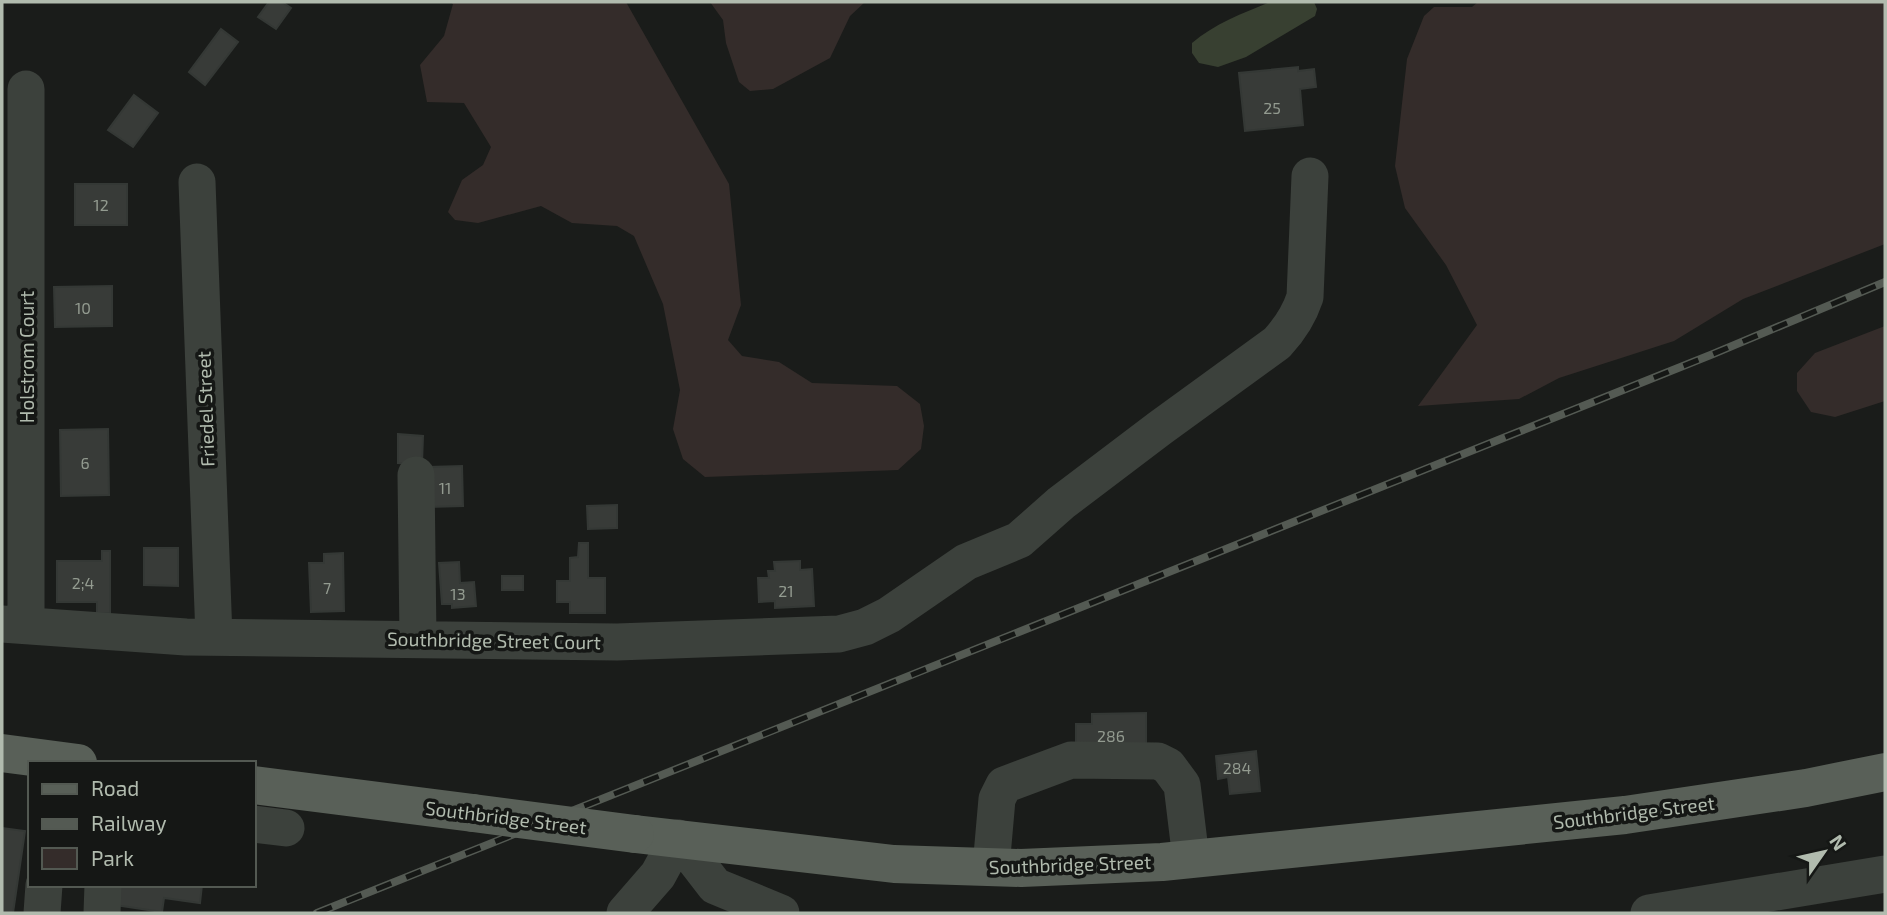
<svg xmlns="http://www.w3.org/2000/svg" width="1887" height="915" font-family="'Exo 2',sans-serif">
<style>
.green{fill:#342c2a}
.water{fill:#384031}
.building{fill:#383b38;stroke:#343835;stroke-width:2}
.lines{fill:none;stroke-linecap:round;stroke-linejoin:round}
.minor{stroke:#3c413c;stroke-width:37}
.major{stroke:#596058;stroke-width:38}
.rail-casing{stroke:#545a53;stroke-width:8}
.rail{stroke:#151715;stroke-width:5;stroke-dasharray:16;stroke-linecap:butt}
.major-bridge{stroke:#596058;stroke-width:38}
.labels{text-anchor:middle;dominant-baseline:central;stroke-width:7;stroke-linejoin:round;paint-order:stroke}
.number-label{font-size:16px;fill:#939b90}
.street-label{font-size:19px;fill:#b1bbae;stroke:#151715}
</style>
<rect width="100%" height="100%" fill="#1a1c1a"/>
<path class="green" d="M450 2H626L729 184 741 305 728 340 742 356 779 362 812 383 897 386 920 404 924 426 921 449 898 470 705 477 683 459 673 429 680 390 663 304 634 236 617 226 572 223 541 206 478 223 455 220 448 212 462 180 483 165 491 147 464 103 427 102 420 65 444 36 453 4Z
M710 2H865L850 16 830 58 773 89 750 91 739 82 726 43 723 20Z
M1478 2H1885V244L1743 299 1674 341 1559 378 1519 399 1418 406 1477 325 1446 265 1405 208 1395 166 1407 59 1424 16 1434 7H1472Z
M1885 326V401L1835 417 1811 412 1797 391V373L1815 353Z"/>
<path class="water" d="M1270 2H1314L1317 9 1315 16 1246 57 1218 67 1199 63 1192 53V43C1214 24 1243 13 1270 2Z"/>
<path class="building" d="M269 2H282L291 8 276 29 258 17Z
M221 29 238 42 205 85 189 72Z
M1298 67V71L1314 69 1316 87 1300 89 1303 125 1245 131 1239 73Z
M134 95 158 113 133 147 108 130Z
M75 184H127V225H75Z
M112 286V326L55 327 54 287Z
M108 429 109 495 61 496 60 430Z
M398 434 423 436 422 464 398 463Z
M462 466 463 506 428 507V467Z
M617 505V528L588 529 587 506Z
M579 543H588V578H605V613H570V602H557V581H570V558L578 557Z
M144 548H178V586L144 585Z
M102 551H110V613H97V602H57V561H102Z
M343 553 344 611 311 612 309 563H324V554Z
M800 561V570L812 569 814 606 775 608V601L759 602 758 578H769L768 571H775L774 562Z
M459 562 460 583 474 582 476 606 452 608V604H442L439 563Z
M502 576H523V590H502Z
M1146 713V750L1076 747V724H1092V714Z
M1256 751 1260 791 1230 794 1228 777 1218 779 1216 756Z
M2 828 25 831 13 913H2Z
M110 885H202L200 903 164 898 162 912 108 904Z"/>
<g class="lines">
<path class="minor" d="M197 182 214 637
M416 475 418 639
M2 624 186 637 617 642 839 634 865 627 889 615 966 562 1019 540 1061 503 1160 428 1277 343C1291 328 1299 315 1305 297L1310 176
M26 625V89
M254 824 286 828
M991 867 997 799 1004 785 1071 760 1158 761 1168 766 1182 785 1191 859
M42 913 44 885
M102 913 103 885
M625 913 658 875 678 838 715 886 781 913
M1649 913 1885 874"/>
<path class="major" d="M2 753 78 763
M254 785 473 813
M635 834 894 864 1021 868 1162 862 1625 815 1806 788 1885 772"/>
<defs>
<path id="rail" d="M317 913 1713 354 1885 282"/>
</defs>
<use href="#rail" class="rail-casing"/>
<use href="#rail" class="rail"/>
<path class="major-bridge" d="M473 813 635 834"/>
</g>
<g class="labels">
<g class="number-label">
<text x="1272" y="107">25</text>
<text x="101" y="204">12</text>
<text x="83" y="307">10</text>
<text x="85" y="462">6</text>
<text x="445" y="487">11</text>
<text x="83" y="582">2;4</text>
<text x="327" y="587">7</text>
<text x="786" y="590">21</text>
<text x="458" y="593">13</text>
<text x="1111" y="735">286</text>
<text x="1237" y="767">284</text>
</g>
<g class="street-label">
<text transform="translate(26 357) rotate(-90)">Holstrom Court</text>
<text transform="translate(205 409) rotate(-92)">Friedel Street</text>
<text transform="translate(494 640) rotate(1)">Southbridge Street Court</text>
<text transform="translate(1634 812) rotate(-7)">Southbridge Street</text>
<text transform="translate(506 817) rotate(7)">Southbridge Street</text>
<text transform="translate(1070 864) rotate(-2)">Southbridge Street</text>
</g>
</g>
<rect width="1887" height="915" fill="none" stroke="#b1bbae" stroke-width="7"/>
<rect x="28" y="761" width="228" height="126" fill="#151715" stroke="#535952" stroke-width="2"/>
<rect x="42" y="784" width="35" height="10" fill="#596058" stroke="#535952" stroke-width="2"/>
<text x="91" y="796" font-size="21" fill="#b1bbae">Road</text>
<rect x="42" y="819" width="35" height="10" fill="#545a53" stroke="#535952" stroke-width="2"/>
<text x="91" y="831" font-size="21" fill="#b1bbae">Railway</text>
<rect x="42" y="848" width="35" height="21" fill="#342c2a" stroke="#535952" stroke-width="2"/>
<text x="91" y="866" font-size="21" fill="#b1bbae">Park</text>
<g transform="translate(1824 852) rotate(56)" stroke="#151715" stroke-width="5" paint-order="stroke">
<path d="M0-5L12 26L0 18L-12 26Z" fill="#b1bbae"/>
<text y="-10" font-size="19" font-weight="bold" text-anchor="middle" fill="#b1bbae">N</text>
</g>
</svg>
